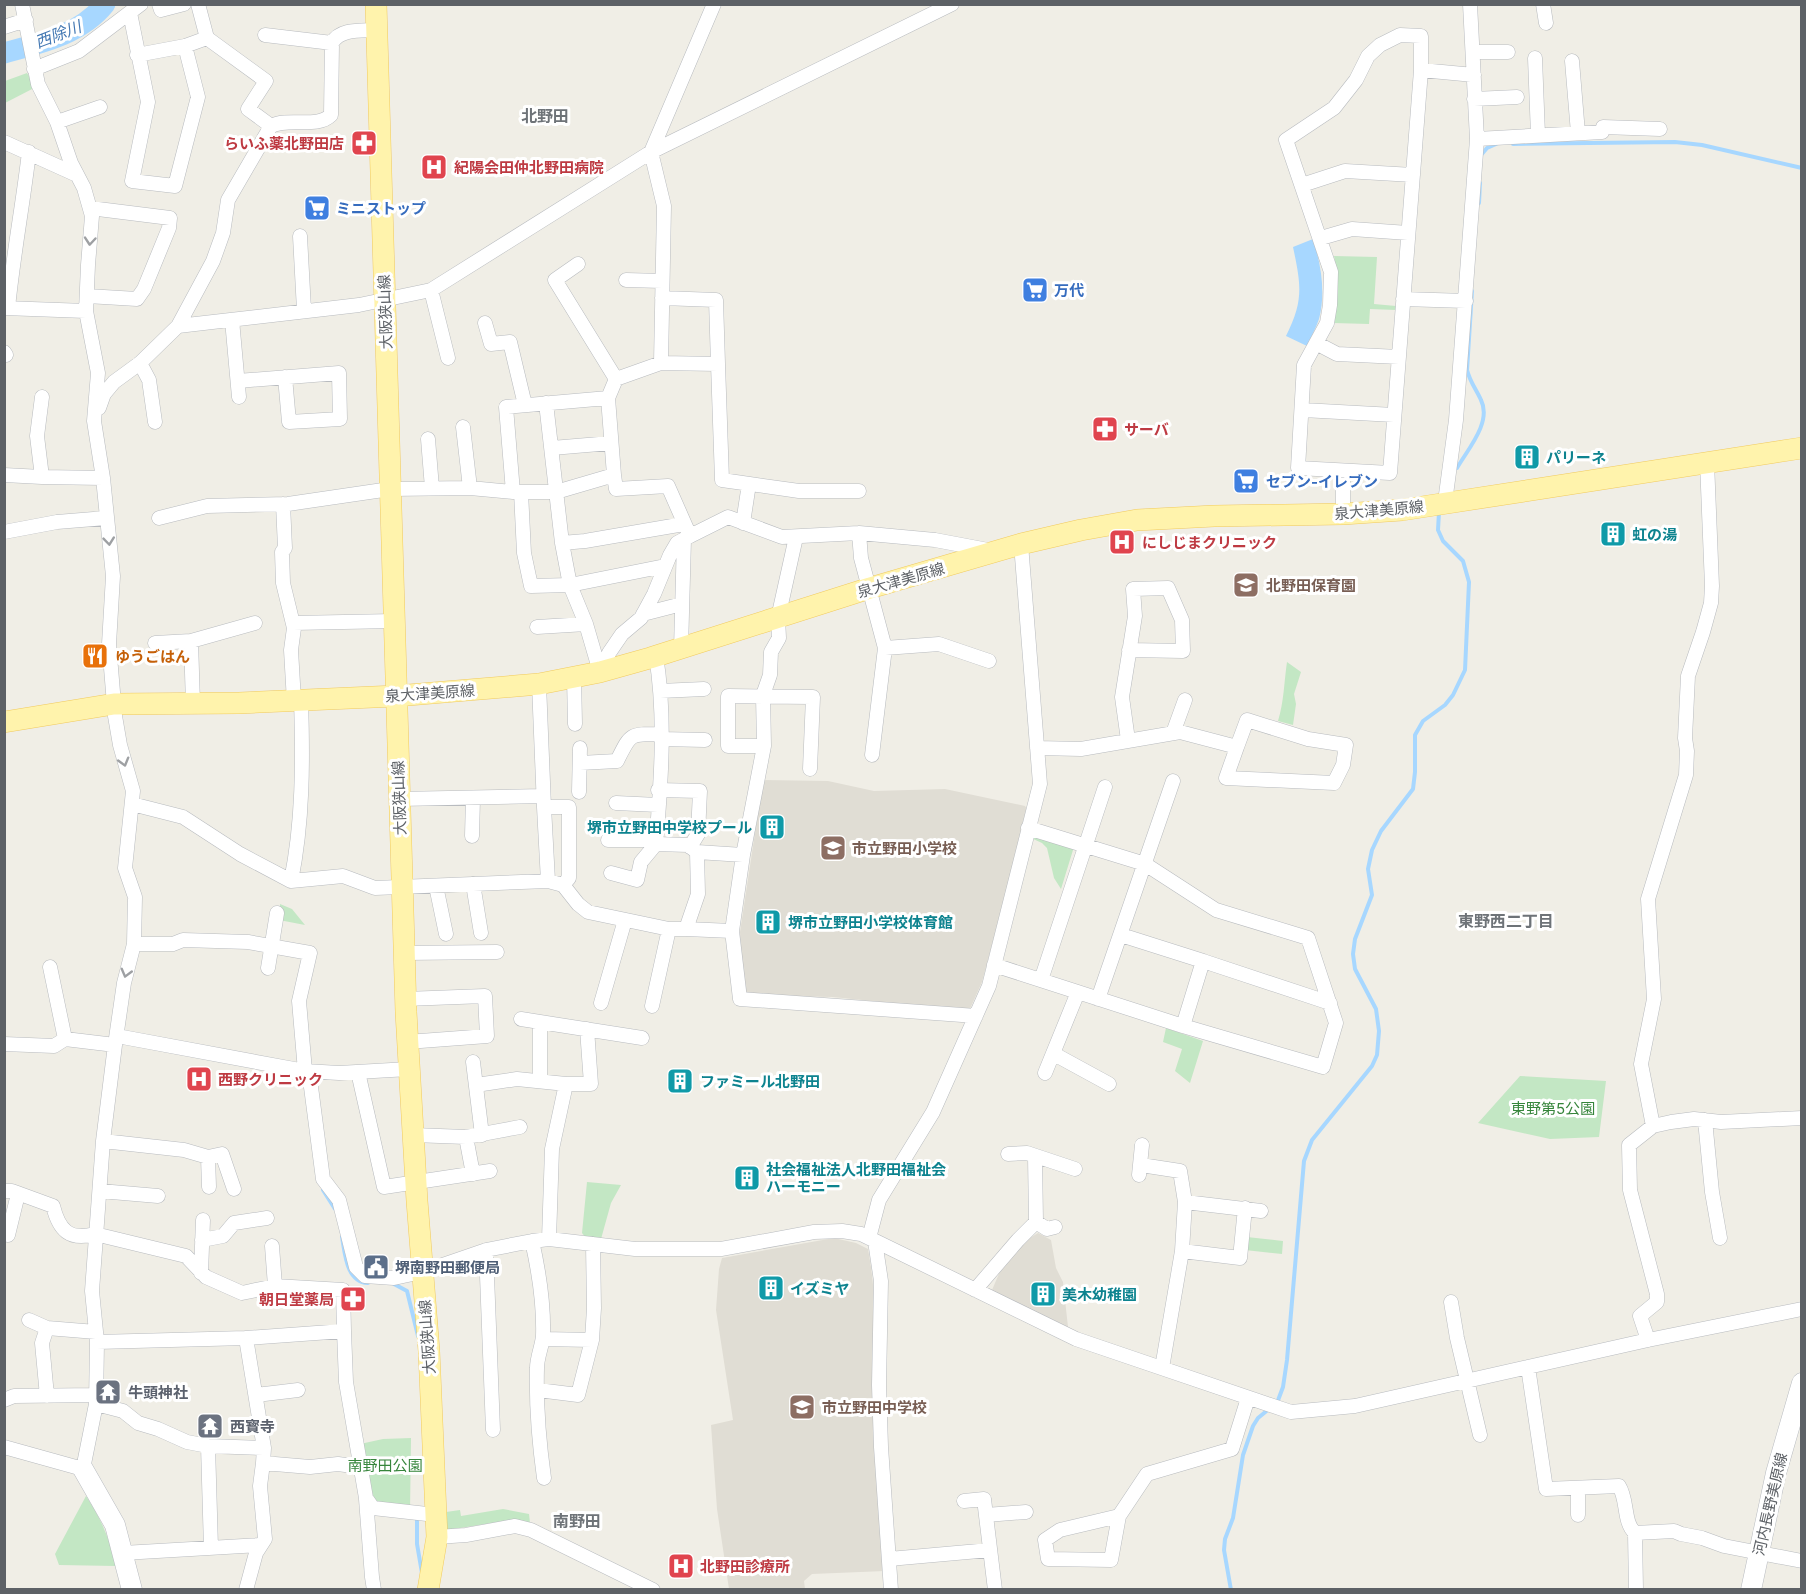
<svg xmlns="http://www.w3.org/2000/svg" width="1806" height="1594" font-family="Inter,'Noto Sans JP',sans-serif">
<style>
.education{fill:#e0ddd4}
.green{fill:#c3e7c4}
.water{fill:#a7d7ff}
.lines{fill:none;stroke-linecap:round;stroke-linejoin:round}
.stream{stroke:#a7d7ff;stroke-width:4}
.river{stroke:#a7d7ff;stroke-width:21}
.street-casing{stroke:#b8bbbf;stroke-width:15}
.secondary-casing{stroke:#b9bcc1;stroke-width:21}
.primary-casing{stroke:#f1ca5e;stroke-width:22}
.street{stroke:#fff;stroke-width:14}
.secondary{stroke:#fff;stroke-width:20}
.primary{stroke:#fff3ac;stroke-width:21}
.oneway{stroke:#9ea0a3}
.labels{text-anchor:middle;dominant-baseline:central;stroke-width:6;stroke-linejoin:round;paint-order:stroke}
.health-label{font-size:15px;font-weight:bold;fill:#be3a42;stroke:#fff;text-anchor:start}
.shop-label{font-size:15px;font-weight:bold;fill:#366cbe;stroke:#fff;text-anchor:start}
.street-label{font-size:15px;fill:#5d6166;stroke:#fff}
.culture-label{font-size:15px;font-weight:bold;fill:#0d838f;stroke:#fff;text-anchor:start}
.education-label{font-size:15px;font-weight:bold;fill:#785e54;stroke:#fff;text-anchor:start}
.food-label{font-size:15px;font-weight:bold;fill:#c56008;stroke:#fff;text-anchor:start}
.park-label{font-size:15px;fill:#36853b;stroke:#fff}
.service-label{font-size:15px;font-weight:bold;fill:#4e5e75;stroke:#fff;text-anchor:start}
.worship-label{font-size:15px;font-weight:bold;fill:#5b616d;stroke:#fff;text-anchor:start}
.water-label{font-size:16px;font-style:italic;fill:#4277b2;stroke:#fff}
.neighbourhood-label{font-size:16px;font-weight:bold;fill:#6e7378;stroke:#fff}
</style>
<rect width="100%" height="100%" fill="#f0eee6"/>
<path class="education" d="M763 780 828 781 874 791 945 789 1025 806 1028 811 982 982 969 1011 833 997 742 995 740 932Z
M1038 1233 1051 1240 1056 1268 1063 1282 1069 1336 989 1297 1001 1269 1022 1243Z
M834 1238 856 1243 868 1249 871 1267 874 1293 872 1394 885 1571 812 1574 804 1581 805 1589H729L717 1509 711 1425 733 1420 716 1310 719 1269 722 1258Z"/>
<path class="green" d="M27 73 36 87 5 103V81Z
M1334 256 1377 257 1374 304 1396 306V310L1370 309 1369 324 1333 323C1338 301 1339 278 1334 256Z
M1287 662 1301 672 1294 694 1296 704 1293 725 1278 721C1284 702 1284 682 1287 662Z
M1034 833 1072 845 1073 850 1061 889 1054 878 1047 848 1042 843 1031 838Z
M280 904 292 909 305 925 279 920Z
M1166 1028 1203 1041 1190 1083 1175 1071 1182 1049 1163 1042Z
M1520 1076 1606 1081 1599 1137 1550 1139 1478 1123Z
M587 1182 621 1185 611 1203 601 1239 586 1238 582 1233Z
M1247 1237 1283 1241 1282 1254 1245 1250Z
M411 1438 410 1512 373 1508 360 1444 383 1439Z
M86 1496C101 1518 110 1540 116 1566L59 1565 55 1554Z
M503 1509 529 1514 530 1523 512 1520 447 1530 446 1512 460 1510 461 1516Z"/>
<path class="water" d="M1313 239C1321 264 1326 293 1319 319 1316 328 1311 337 1307 346L1286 336C1304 300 1301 285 1293 247Z"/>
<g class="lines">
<path class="stream" d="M1513 144 1675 142 1702 145 1802 168
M1481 155 1487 148 1496 144
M1479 203 1480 183
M1457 468C1468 449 1492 422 1481 400 1476 389 1470 382 1467 370L1472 291
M290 1074 304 1081
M323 1190 335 1209
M342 1237C345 1253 346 1282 368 1283
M394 1284 407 1291 418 1336
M1277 1403 1283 1387 1287 1360 1304 1161 1312 1140 1372 1066 1377 1055 1379 1031 1376 1009 1355 969 1353 954 1355 939 1372 895 1368 869 1372 850 1381 831 1413 789 1415 772V735L1423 721 1445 705 1453 695 1465 670 1469 582 1463 561 1443 541 1438 530 1439 512
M418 1515 417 1518V1544L422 1573
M1231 1590 1224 1550 1225 1539 1233 1518 1243 1455 1253 1426 1258 1418 1269 1409"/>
<path class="river" d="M4 53C41 43 80 35 105 4"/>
<defs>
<path id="street" d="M159 4 161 10 184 4
M1543 4 1546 23
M130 13 148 102 132 181 175 186 198 97 185 46
M4 27 26 20
M265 35 332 43C340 28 362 31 377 30
M1400 35 1421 36V70L1390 473 1298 468 1304 365 1327 323 1330 305 1331 272 1286 140 1334 108 1356 80 1368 56 1380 45Z
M1473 52H1508
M137 55 185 46 207 38
M1535 58 1538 135
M1572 61 1578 133
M34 69 79 51 141 4
M1421 70 1474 75
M1474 99 1517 97
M57 122 100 107
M271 126C289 117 317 129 331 115L332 43
M1477 139 1602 132 1603 127 1660 129
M4 142 77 175
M1302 185 1345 171 1413 175
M300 236 304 310
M1321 238 1352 229 1408 233
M578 264 555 280 616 379
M626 280 662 281
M431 290 448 358
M87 296 137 299 144 289 169 228 170 218 90 208
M662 298 716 300 718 364
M1403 299 1466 301
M4 308 86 311
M8 308C13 256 23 204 29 152
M232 320 239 397
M485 323 491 344 510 342 525 405
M178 326 213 261 223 233 228 200 271 126 248 109 266 81 207 38 198 4
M1316 343 1337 354 1399 357
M4 352 6 355
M140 363 149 380 155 422
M661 363 664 206 651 152 952 4
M238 381 339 373 340 419 289 422 285 377
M42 397 37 436 42 477 103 478
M546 403 562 543 570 585 586 624 600 672
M99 408 104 394 114 382 140 363 178 326 359 305 431 290 651 152 714 4
M1303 410 1394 415
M463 427 470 488
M428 439 432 488
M552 448 611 443
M1343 471V514
M4 475 42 477
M614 475 616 489 668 486 690 536 728 517 782 537 859 533 935 540 988 550
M513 492 506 407 608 398
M521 492 524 553 531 586 570 585 665 566
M1445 502 1456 420 1477 139 1470 4
M283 504 285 548 282 552 283 583 294 628 291 650 294 701
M159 518 207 506 288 504 390 489 470 488 513 492H556L614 475 608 398 616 379 661 363 718 364 722 480 799 491H859
M743 523 749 484
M4 532 57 522 106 518
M859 533 861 558 885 648 872 755
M562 543 585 541 684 524
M643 614 682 604
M293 623 394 621
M537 627 586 624
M191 641 193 704
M155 643 191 641 255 623
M885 648 939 644 989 661
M681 649 684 539
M600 672 609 653 622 634 641 618 654 594 670 555 677 543 690 536
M574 677 575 724
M539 684 544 807H569V878L563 885
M660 691 704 689
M1173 733 1185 700
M661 739 705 740
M1128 740 1122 697 1135 616 1133 589 1168 588 1182 620 1183 651 1129 650
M764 746H728V696L813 697 810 769
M1037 748 1081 749 1180 732 1237 747 1226 778 1334 783 1343 765 1346 745 1308 739 1247 720 1237 747
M580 763 617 761C631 733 629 734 661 734
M658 790 700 791 698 834 690 847
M579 792 580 748
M399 799 543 796
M616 803 658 805
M132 804 183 817 240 854 291 881 343 876 375 888 548 881 563 885 578 904 588 912 669 929H686L698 894 697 852 688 845 656 844C661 783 666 717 656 656
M544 807 548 881
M1028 828 1145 864 1216 910 1308 938 1336 1023 1323 1067 1183 1026
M472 836 473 798
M608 840H656
M697 852 743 855
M611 873 637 880 641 862 656 844
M291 881C303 822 303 761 301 700
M473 884 481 933
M436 886 446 934
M686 929 732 931 743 855 764 746 763 695 770 675 771 652 779 638 778 618 796 537
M732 931 740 999 976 1016
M134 944H173L183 940 248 942 310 953 299 1001 305 1071 311 1087 323 1179 339 1200 356 1267 365 1276 394 1278 422 1272 486 1250 532 1241 549 1239 635 1249H721L814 1232 842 1231 861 1234 1076 1339 1291 1412 1355 1406 1648 1340 1802 1309
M404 953 497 952
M1203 961 1330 1003
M994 965 1183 1026 1203 961 1121 935
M50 967 65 1039
M268 968 277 913
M1041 980 1105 787
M405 999 485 996 487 1036 407 1042
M1098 999 1173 781
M601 1003 625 920
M652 1006 669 929
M521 1019 642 1038
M117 1036 305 1071 339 1073 409 1069
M4 1044 54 1046 65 1039 115 1045 124 983 134 944 135 897 125 868 133 791 120 745 115 716 109 644 113 576 103 478 94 421 98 373 86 311 88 265 92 216 84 188 71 163 57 122 38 84 22 4
M1054 1054 1109 1084
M473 1062 482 1135
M358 1072 384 1187 490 1171
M1045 1073 1078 992
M540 1080V1022
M476 1085 517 1079 566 1084H591L587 1029
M1705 1120 1712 1192 1720 1238
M1653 1126 1641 1064 1654 999 1648 899 1686 775 1687 751 1685 738 1688 676 1703 632 1711 603 1712 586 1707 462
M413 1135 466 1137 520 1127
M466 1137 473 1174
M103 1141 184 1150 208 1157 222 1154 234 1189
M1008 1154 1027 1153 1075 1169
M1035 1156 1036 1222 1047 1229 1055 1227
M208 1157 209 1187
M1141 1165 1180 1171 1185 1202 1182 1251 1162 1368
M1139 1175 1142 1145
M4 1191H12L53 1206C59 1230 69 1241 95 1234L186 1256 206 1277 242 1293 275 1286 343 1290 344 1331
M100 1191 158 1196
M1185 1202 1261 1211
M8 1235 18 1194
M869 1238 879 1200 933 1112 989 986 1040 784 1021 544
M549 1239 552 1149 566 1084
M202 1240 223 1236 234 1223 267 1218
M532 1241C539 1272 544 1304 543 1336 542 1347 537 1357 537 1368 536 1404 539 1442 544 1478
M875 1241 881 1281 879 1385 881 1447 891 1590
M272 1246 275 1286
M486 1250 493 1430
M1182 1251 1240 1258 1245 1208
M201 1273 203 1220
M975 1290 1018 1240 1036 1222
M1451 1302 1457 1338 1480 1435
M29 1320 47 1328 96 1332
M47 1328 42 1343 47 1396
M246 1338 264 1448
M543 1339 592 1340
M1648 1340 1640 1316 1657 1302V1294L1630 1190 1629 1145 1653 1126 1671 1122 1694 1119 1721 1122 1802 1118
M97 1342 246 1338 344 1331 346 1382 366 1498 373 1508 436 1515
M1528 1367 1546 1489 1619 1486C1628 1500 1623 1522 1635 1533L1674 1531 1681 1534 1702 1538 1724 1546 1802 1561
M538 1390 578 1395 592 1340 594 1308 593 1244
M256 1395 298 1390
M4 1400 14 1396 96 1395
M96 1404 123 1411 138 1423 158 1429 187 1442 208 1446 264 1448 263 1463 310 1467 338 1464 360 1467
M208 1446 211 1548
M4 1447 83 1469 96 1404 97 1342 92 1291 103 1141 115 1045
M1578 1488V1515
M366 1499 372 1577 374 1590
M964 1501 984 1499 995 1590
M986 1515 1026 1512
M1119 1516 1060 1530 1045 1540 1048 1559 1111 1560 1119 1516 1147 1474 1232 1449 1248 1398
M1635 1533 1636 1590
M437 1537 466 1535 515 1526 531 1530 653 1590
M123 1553 260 1545
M889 1559 990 1550
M246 1590 256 1553 265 1539 260 1486 263 1463"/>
<path id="secondary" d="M83 1469 115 1525 132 1590
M1751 1590 1776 1473 1802 1383"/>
<path id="primary" d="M376 4 406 1012 417 1201 429 1351 436 1515 437 1537 428 1590
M4 722 114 704 239 703 396 696 539 684 600 672 650 658 870 588 1021 544 1081 530 1137 520 1214 516 1343 514 1402 510 1802 448"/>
</defs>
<use href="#street" class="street-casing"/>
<use href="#secondary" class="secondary-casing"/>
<use href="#primary" class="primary-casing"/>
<use href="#street" class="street"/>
<use href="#secondary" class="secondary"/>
<use href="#primary" class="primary"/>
</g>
<defs><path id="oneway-chevron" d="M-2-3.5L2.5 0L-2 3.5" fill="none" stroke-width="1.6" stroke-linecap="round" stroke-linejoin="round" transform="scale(1.5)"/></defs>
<g class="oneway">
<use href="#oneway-chevron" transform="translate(90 241) rotate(95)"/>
<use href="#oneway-chevron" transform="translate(109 541) rotate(84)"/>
<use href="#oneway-chevron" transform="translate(124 762) rotate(74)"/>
<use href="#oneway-chevron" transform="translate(126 973) rotate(105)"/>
</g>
<defs>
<symbol id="pharmacy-square" viewBox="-11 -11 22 22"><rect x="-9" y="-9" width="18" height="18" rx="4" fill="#e0444e" stroke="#fff"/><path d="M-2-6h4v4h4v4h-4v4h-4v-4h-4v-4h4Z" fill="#fff"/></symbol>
<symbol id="hospital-square" viewBox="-11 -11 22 22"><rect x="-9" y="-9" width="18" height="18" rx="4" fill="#e0444e" stroke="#fff"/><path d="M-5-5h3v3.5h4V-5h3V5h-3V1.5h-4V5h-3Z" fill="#fff"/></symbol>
<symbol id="supermarket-square" viewBox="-11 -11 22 22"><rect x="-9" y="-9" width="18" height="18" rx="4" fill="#3f7fe0" stroke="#fff"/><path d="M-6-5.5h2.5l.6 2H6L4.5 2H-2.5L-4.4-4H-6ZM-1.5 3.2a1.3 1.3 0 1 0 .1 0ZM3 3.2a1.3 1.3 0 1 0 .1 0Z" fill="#fff"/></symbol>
<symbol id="building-square" viewBox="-11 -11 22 22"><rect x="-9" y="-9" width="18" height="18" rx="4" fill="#0f9aa8" stroke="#fff"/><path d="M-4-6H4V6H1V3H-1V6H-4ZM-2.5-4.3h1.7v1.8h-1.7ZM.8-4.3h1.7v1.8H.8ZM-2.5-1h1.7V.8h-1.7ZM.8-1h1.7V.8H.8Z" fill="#fff"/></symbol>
<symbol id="school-square" viewBox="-11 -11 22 22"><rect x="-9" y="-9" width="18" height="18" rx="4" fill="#8d6e63" stroke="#fff"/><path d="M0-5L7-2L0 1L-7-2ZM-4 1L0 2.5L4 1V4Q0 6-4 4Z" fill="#fff"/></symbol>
<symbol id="restaurant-square" viewBox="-11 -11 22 22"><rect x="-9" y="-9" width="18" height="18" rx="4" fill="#e8710a" stroke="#fff"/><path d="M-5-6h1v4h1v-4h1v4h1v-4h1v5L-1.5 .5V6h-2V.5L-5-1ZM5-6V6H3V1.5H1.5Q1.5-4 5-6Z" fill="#fff"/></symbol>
<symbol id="civic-square" viewBox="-11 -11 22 22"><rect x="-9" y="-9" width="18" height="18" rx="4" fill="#5c6f8a" stroke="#fff"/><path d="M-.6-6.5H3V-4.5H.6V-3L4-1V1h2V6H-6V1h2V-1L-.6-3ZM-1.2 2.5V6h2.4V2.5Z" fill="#fff"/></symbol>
<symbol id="temple-square" viewBox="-11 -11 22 22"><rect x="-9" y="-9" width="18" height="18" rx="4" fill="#6b7280" stroke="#fff"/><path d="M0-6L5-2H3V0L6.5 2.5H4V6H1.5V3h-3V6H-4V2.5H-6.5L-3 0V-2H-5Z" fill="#fff"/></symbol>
</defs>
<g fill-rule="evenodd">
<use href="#pharmacy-square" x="349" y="128" width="30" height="30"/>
<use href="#hospital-square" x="419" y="152" width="30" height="30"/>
<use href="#supermarket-square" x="302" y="193" width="30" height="30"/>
<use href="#supermarket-square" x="1020" y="275" width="30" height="30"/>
<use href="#pharmacy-square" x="1090" y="414" width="30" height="30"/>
<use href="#building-square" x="1512" y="442" width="30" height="30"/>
<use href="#supermarket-square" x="1231" y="466" width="30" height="30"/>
<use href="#building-square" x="1598" y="519" width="30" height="30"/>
<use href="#hospital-square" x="1107" y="527" width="30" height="30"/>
<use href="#school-square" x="1231" y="570" width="30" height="30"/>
<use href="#restaurant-square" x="80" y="641" width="30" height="30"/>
<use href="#building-square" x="757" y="812" width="30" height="30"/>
<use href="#school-square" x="818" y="833" width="30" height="30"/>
<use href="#building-square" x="753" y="907" width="30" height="30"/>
<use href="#hospital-square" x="184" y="1064" width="30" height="30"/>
<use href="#building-square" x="665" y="1066" width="30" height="30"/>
<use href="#building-square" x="732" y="1163" width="30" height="30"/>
<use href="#civic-square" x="361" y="1252" width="30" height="30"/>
<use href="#building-square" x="756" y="1273" width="30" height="30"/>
<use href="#building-square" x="1028" y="1279" width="30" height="30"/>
<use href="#pharmacy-square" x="338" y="1284" width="30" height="30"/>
<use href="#temple-square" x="93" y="1377" width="30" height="30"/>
<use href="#school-square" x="787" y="1392" width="30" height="30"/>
<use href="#temple-square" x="195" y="1411" width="30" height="30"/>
<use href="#hospital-square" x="666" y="1551" width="30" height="30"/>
</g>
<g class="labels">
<g class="health-label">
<text x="344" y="143" text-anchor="end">らいふ薬北野田店</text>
<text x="454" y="167">紀陽会田仲北野田病院</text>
<text x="1124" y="429">サーバ</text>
<text x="1142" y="542">にしじまクリニック</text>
<text x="218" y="1079">西野クリニック</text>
<text x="334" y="1299" text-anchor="end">朝日堂薬局</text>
<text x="700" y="1566">北野田診療所</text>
</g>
<g class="shop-label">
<text x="336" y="208">ミニストップ</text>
<text x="1054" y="290">万代</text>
<text x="1266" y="481">セブン-イレブン</text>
</g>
<g class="street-label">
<text transform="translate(385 312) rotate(-92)">大阪狭山線</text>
<text transform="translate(1379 510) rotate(-5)">泉大津美原線</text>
<text transform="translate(901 580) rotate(-16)">泉大津美原線</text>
<text transform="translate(430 693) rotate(-4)">泉大津美原線</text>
<text transform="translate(399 798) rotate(-92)">大阪狭山線</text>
<text transform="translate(427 1337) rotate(-94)">大阪狭山線</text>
<text transform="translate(1770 1504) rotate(-77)">河内長野美原線</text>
</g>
<g class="culture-label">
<text x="1546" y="457">パリーネ</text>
<text x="1632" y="534">虹の湯</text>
<text x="752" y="827" text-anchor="end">堺市立野田中学校プール</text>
<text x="788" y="922">堺市立野田小学校体育館</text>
<text x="700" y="1081">ファミール北野田</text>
<text x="766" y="1169">社会福祉法人北野田福祉会<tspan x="766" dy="17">ハーモニー</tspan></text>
<text x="790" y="1288">イズミヤ</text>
<text x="1062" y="1294">美木幼稚園</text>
</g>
<g class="education-label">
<text x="1266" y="585">北野田保育園</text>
<text x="852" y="848">市立野田小学校</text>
<text x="822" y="1407">市立野田中学校</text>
</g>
<g class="food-label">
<text x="115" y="656">ゆうごはん</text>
</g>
<g class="park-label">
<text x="1553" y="1108">東野第5公園</text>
<text x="385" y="1465">南野田公園</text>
</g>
<g class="service-label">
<text x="395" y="1267">堺南野田郵便局</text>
</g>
<g class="worship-label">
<text x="128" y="1392">牛頭神社</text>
<text x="230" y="1426">西寳寺</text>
</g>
<g class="water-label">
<text transform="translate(58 34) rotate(-21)">西除川</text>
</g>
<g class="neighbourhood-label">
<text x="545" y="116">北野田</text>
<text x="1506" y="921">東野西二丁目</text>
<text x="577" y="1521">南野田</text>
</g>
</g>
<rect width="1806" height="1594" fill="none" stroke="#5d6166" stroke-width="12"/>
</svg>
